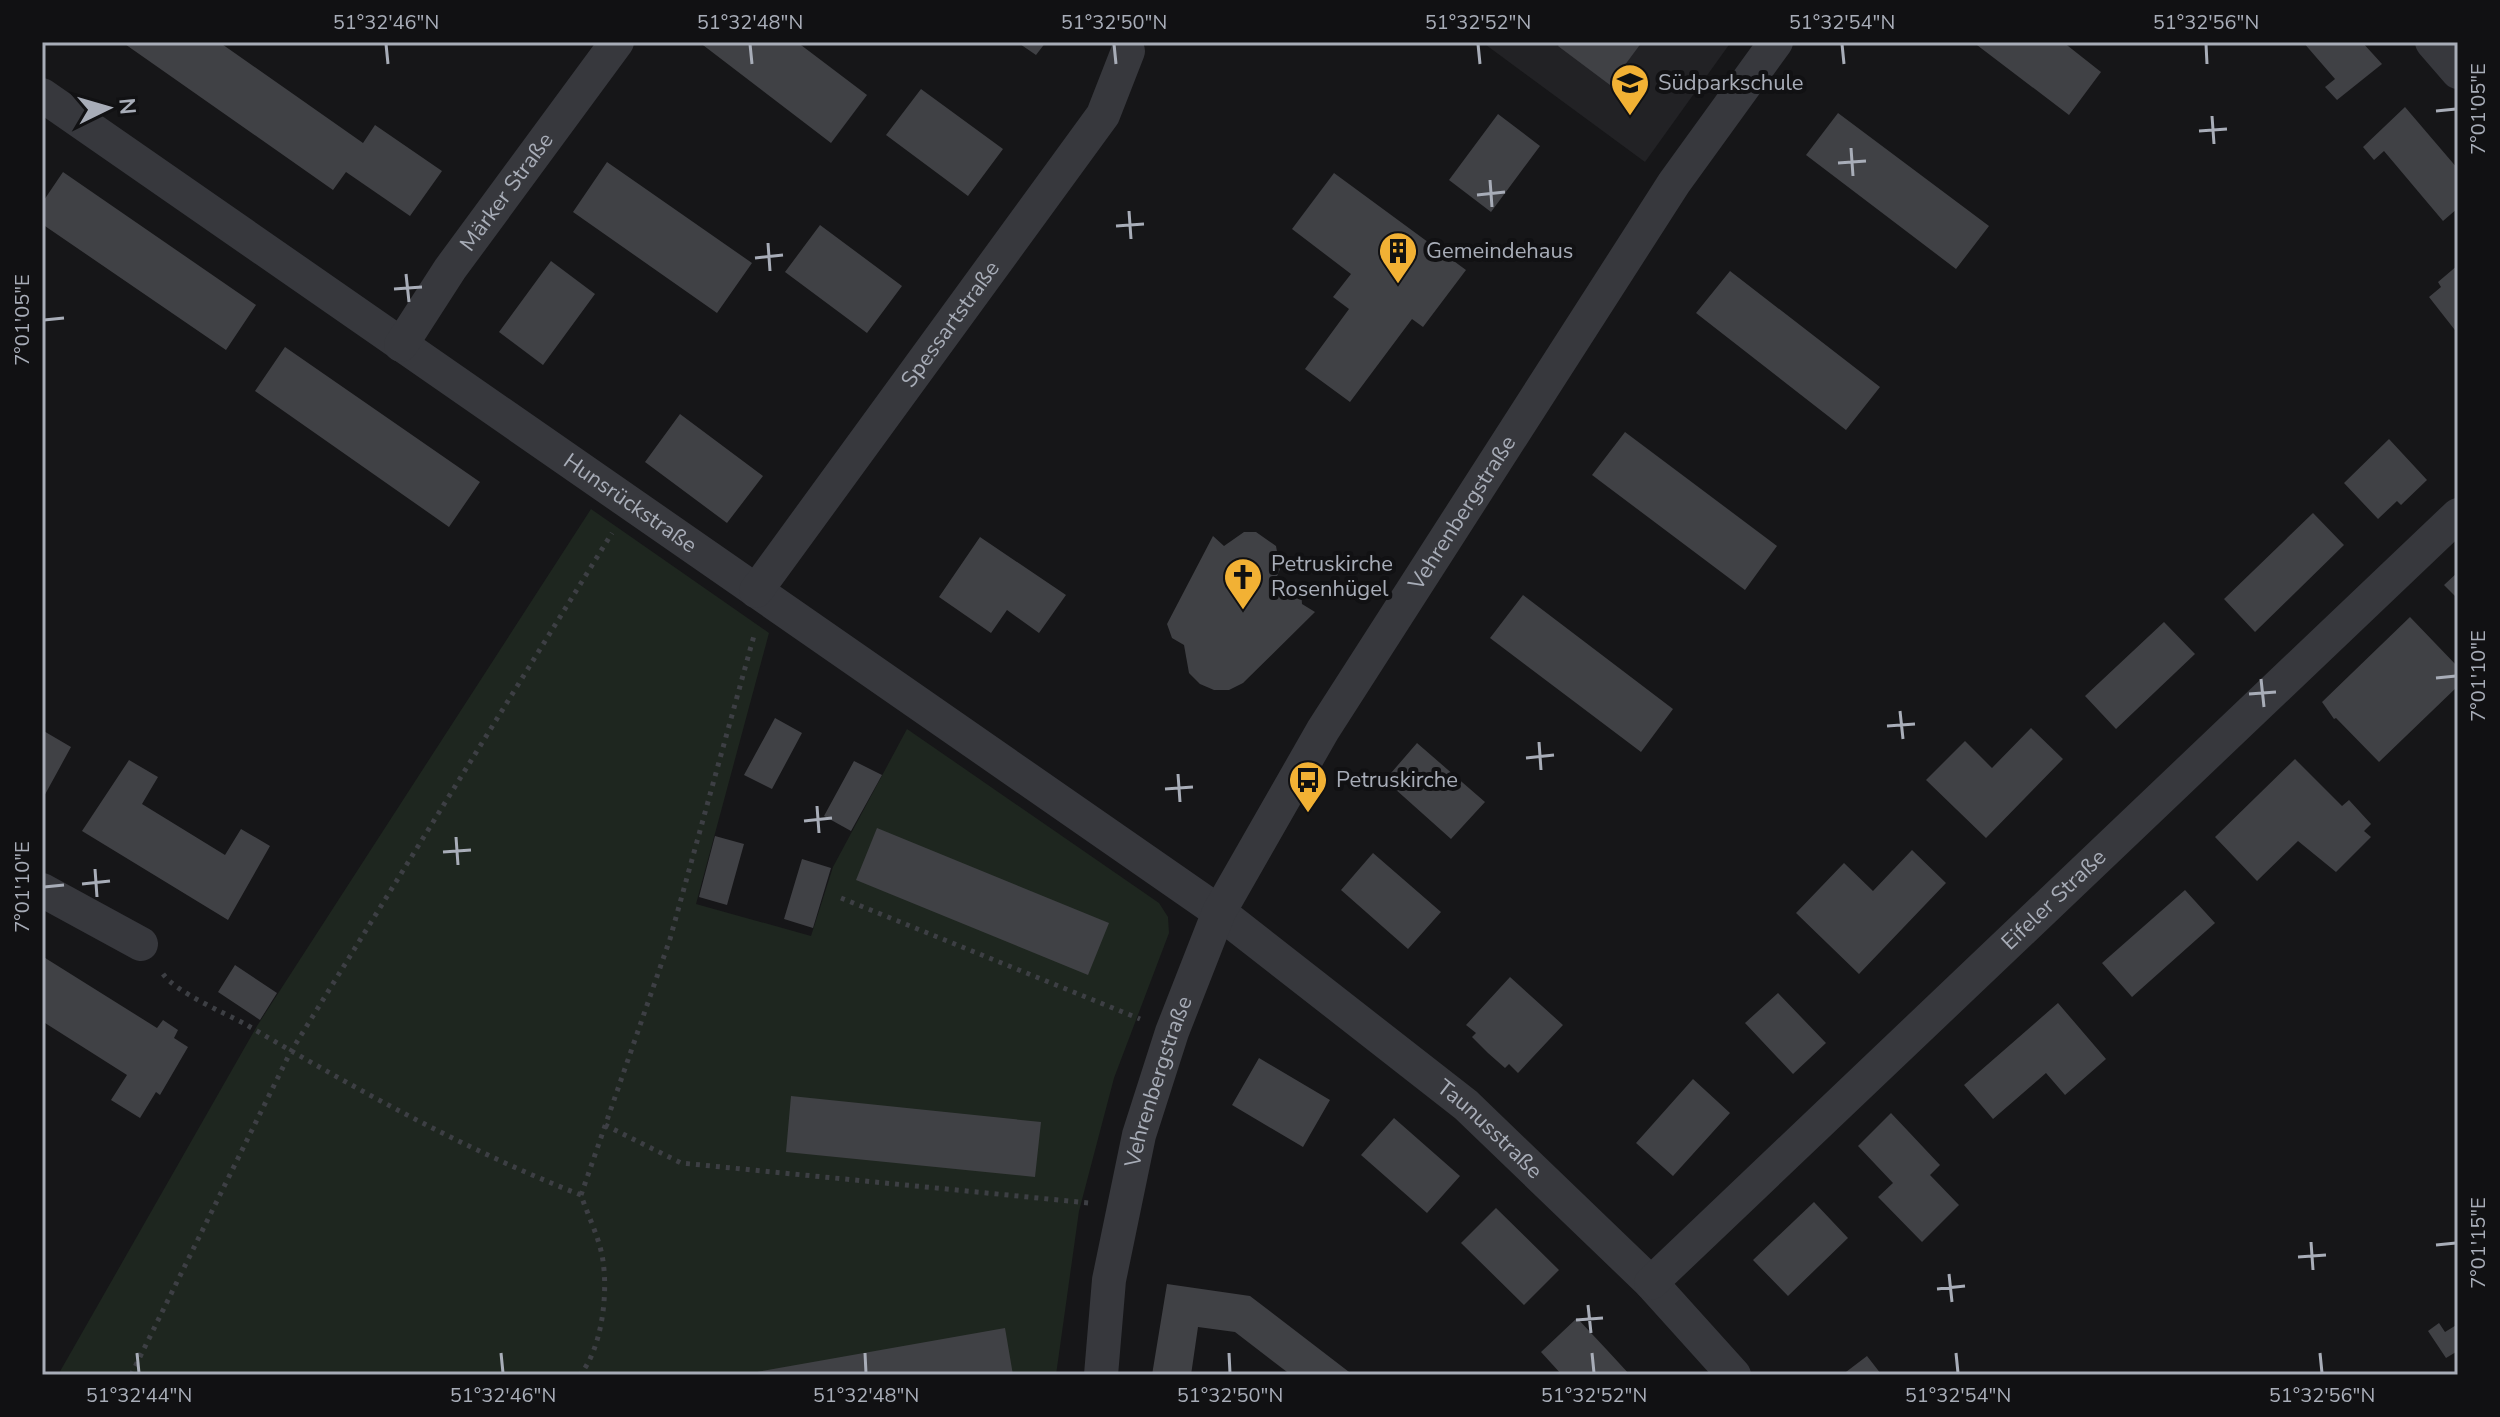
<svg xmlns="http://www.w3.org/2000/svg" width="2500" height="1417" font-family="'Nunito Sans',sans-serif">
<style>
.built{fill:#222225}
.green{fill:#1e261f}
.building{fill:#404145}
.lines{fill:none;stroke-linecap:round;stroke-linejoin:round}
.path{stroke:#3d3f44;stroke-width:5;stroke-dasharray:4 6;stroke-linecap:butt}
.street{stroke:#37383d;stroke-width:34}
.ticks{fill:none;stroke:#a8adb8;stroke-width:3}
.labels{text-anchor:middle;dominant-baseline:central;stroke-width:8;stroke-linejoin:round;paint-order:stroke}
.poi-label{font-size:22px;fill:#a8adb8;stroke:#111113;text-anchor:start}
.street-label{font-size:22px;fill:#a8adb8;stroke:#111113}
.neatline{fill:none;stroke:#a8adb8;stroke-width:3}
.ticks-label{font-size:20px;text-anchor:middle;fill:#a8adb8}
</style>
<rect width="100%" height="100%" fill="#161618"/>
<path class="built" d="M1482 42H1731L1645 162Z"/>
<path class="green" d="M591 509 769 633 696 904 811 936 833 867 907 729 1159 903 1168 917 1169 933 1114 1078 1079 1211 1056 1375H58L257 1026Z"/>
<path class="building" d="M122 42H219L363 143 375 125 442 171 410 216 346 172 333 190Z
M699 42H797L867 95 831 143Z
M1017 42H1046L1036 55Z
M1561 42H1642L1610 85 1558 46Z
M1973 42H2063L2101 72 2069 115Z
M2303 42H2362L2382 64 2337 100 2325 87 2335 79Z
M921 89 1003 149 968 196 886 135Z
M2405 107 2458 169V208L2443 221 2384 151 2374 160 2363 147Z
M1838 113 1989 226 1956 269 1806 155Z
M1498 114 1540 146 1491 212 1449 180Z
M607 162 752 263 717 313 573 212Z
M63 172 256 305 226 350 42 224V203Z
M1334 173 1466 270 1423 327 1412 319 1350 402 1305 369 1349 309 1333 297 1351 274 1292 229Z
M820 225 902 286 867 333 785 272Z
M551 261 595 294 543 365 499 332Z
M2458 265V334L2429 297 2441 287 2438 282Z
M1730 271 1880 387 1846 430 1696 313Z
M285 347 480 482 449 527 255 391Z
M680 414 763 476 727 523 645 462Z
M1625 432 1777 546 1745 590 1592 475Z
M2389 439 2427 480 2401 505 2397 501 2378 519 2344 483Z
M2313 513 2344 545 2255 632 2224 599Z
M1244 532H1256L1276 546 1280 569 1275 581 1287 590 1294 587 1301 590 1302 604 1315 612 1243 683 1229 690H1214L1200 684 1189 673 1184 645 1172 638 1167 624 1213 536 1224 546Z
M980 537 1066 595 1039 633 1007 610 991 633 939 597Z
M2458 572V599L2444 585Z
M1523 595 1673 709 1641 752 1490 638Z
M2410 617 2458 667V686L2379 762 2336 718 2334 719 2322 702Z
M2164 622 2195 654 2116 729 2085 696Z
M775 718 802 733 772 789 744 775Z
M2031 728 2063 759 1986 838 1926 780 1965 741 1992 768Z
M42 730 71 747 42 800Z
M1417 743 1485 802 1451 839 1385 780Z
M2295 759 2342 806 2349 800 2371 824 2364 831 2371 837 2336 872 2298 841 2257 881 2215 837Z
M129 760 158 777 142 804 225 855 241 829 270 846 228 920 82 831Z
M854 761 882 775 851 831 824 816Z
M877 828 1109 923 1088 975 856 880Z
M715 836 744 844 727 905 699 897Z
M1912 850 1946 883 1859 974 1796 913 1844 863 1873 891Z
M1373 853 1441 912 1408 949 1341 890Z
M802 859 831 868 813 928 784 919Z
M2185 890 2215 923 2132 997 2102 963Z
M42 956 157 1028 163 1020 178 1030 174 1038 188 1047 160 1095 156 1092 140 1118 111 1100 127 1075 45 1023 42 1028Z
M235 965 277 993 260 1020 218 992Z
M1510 977 1563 1025 1518 1073 1509 1064 1505 1068 1488 1053 1472 1037 1476 1033 1466 1025Z
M1778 993 1826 1043 1793 1074 1745 1023Z
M2058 1003 2106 1059 2065 1095 2046 1073 1993 1119 1964 1085Z
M1259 1058 1330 1100 1303 1147 1232 1105Z
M1693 1079 1730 1113 1673 1176 1636 1143Z
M791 1096 1041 1122 1035 1177 786 1152Z
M1891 1113 1940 1165 1930 1175 1959 1205 1922 1242 1878 1197 1893 1183 1858 1146Z
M1394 1118 1460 1176 1427 1213 1361 1155Z
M1814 1202 1848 1238 1788 1296 1753 1260Z
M1496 1208 1559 1270 1524 1305 1461 1243Z
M1167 1284 1250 1296 1353 1375H1291L1235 1332 1198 1327 1191 1375H1152Z
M1577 1318 1607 1350 1630 1375H1562L1541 1352Z
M2439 1323 2445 1332 2458 1324V1355L2456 1352 2446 1358 2428 1331Z
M1005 1328 1013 1375H757V1372Z
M1867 1356 1881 1374 1842 1375Z"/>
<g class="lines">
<path class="path" d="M841 898 1140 1019
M163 974C177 993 223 1012 245 1024 354 1088 463 1149 581 1195 588 1216 600 1239 603 1261 608 1295 602 1348 580 1375
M605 1125 681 1163 1089 1203
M581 1195 670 939 755 632
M131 1375 290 1053 612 533"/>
<g class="street">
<path d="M2432 42 2458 72"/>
<path id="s1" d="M42 95 1219 912 1466 1105 1651 1283 1734 1375"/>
<path id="s2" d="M401 345 450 269 617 42"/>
<path id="s3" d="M756 591 1103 115 1128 51"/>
<path d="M42 890 141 944"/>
<path id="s4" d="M1651 1283 2458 515"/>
<path id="s5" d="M1101 1375 1109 1280 1139 1135 1172 1032 1219 912 1323 730 1674 183 1776 42"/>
</g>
</g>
<path class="ticks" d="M386 44 388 64M750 44 752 64M1114 44 1116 64M1478 44 1480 64M1842 44 1844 64M2206 44 2207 64M2436 111 2456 109M2212 116 2214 144M2199 131 2227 129M1851 148 1853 176M1838 163 1866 161M1490 180 1492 207M1477 195 1505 192M1129 211 1131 239M1116 226 1144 224M768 243 770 271M755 258 783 255M406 274 409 302M394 289 422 287M44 320 64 318M2436 678 2456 676M2261 679 2264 707M2249 694 2276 692M1900 711 1903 739M1887 726 1915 724M1539 742 1541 770M1526 758 1554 755M1178 774 1180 802M1165 789 1193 787M817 806 819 833M804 821 832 818M456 837 458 865M443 852 471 850M95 869 97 897M82 884 110 881M44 887 64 885M2311 1242 2313 1270M2436 1245 2456 1243M2298 1257 2326 1255M1949 1274 1952 1302M1937 1289 1965 1286M1588 1305 1591 1333M1576 1320 1603 1318M137 1353 139 1373M501 1353 503 1373M865 1353 866 1373M1229 1353 1230 1373M1592 1353 1594 1373M1956 1353 1958 1373M2320 1353 2322 1373"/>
<defs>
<symbol id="school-pin" viewBox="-11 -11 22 30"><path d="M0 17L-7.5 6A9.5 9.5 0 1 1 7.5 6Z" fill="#f2b134" stroke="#111113"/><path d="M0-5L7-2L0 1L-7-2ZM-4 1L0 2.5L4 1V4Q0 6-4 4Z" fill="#111"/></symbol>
<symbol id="building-pin" viewBox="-11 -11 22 30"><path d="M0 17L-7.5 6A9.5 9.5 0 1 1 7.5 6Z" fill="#f2b134" stroke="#111113"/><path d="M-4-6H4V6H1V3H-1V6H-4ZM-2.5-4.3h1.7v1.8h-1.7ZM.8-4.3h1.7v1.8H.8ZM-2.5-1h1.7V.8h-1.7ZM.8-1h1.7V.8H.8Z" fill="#111"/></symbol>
<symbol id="church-pin" viewBox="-11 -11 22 30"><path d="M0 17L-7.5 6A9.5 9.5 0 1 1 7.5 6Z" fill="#f2b134" stroke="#111113"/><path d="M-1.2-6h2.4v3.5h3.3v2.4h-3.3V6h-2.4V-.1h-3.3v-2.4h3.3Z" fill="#111"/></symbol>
<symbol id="bus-pin" viewBox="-11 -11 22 30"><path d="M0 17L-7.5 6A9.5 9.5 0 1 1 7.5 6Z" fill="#f2b134" stroke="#111113"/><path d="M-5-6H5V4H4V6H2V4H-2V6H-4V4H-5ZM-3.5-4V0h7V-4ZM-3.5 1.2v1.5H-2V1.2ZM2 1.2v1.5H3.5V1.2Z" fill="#111"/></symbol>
</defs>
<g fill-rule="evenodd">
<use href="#school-pin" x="1608" y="61" width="44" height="60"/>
<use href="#building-pin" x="1376" y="229" width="44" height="60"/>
<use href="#church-pin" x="1221" y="555" width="44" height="60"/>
<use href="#bus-pin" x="1286" y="758" width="44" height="60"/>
</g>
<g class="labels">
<g class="poi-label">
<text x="1658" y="83">Südparkschule</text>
<text x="1426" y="251">Gemeindehaus</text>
<text x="1271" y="564">Petruskirche<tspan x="1271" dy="25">Rosenhügel</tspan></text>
<text x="1336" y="780">Petruskirche</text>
</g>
<g class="street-label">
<text stroke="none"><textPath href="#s2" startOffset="186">Märker Straße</textPath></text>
<text stroke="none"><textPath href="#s3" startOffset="330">Spessartstraße</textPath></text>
<text stroke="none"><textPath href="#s1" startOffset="716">Hunsrückstraße</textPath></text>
<text stroke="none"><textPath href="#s5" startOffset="948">Vehrenbergstraße</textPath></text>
<text stroke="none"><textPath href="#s4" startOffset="556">Eifeler Straße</textPath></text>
<text stroke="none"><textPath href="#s5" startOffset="300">Vehrenbergstraße</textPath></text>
<text stroke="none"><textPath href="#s1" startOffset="1780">Taunusstraße</textPath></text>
</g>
</g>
<rect width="2500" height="1417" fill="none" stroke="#111113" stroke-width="88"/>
<g transform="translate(108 108) rotate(85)" stroke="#111113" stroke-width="6" paint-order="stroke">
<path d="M0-6L14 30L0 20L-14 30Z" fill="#a8adb8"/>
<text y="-12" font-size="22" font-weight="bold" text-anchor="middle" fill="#a8adb8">N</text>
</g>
<rect x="44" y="44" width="2412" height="1329" class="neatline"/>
<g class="ticks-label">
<text x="386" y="29">51°32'46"N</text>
<text x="750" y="29">51°32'48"N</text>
<text x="1114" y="29">51°32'50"N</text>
<text x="1478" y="29">51°32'52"N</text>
<text x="1842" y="29">51°32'54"N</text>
<text x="2206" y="29">51°32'56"N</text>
<text transform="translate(2478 109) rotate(-90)" y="7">7°01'05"E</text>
<text transform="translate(22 320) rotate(-90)" y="7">7°01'05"E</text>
<text transform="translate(2478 676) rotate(-90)" y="7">7°01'10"E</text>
<text transform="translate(22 887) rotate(-90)" y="7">7°01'10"E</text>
<text transform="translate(2478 1243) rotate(-90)" y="7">7°01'15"E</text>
<text x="139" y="1402">51°32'44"N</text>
<text x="503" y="1402">51°32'46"N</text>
<text x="866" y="1402">51°32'48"N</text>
<text x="1230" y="1402">51°32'50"N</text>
<text x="1594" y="1402">51°32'52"N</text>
<text x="1958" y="1402">51°32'54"N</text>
<text x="2322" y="1402">51°32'56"N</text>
</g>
</svg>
